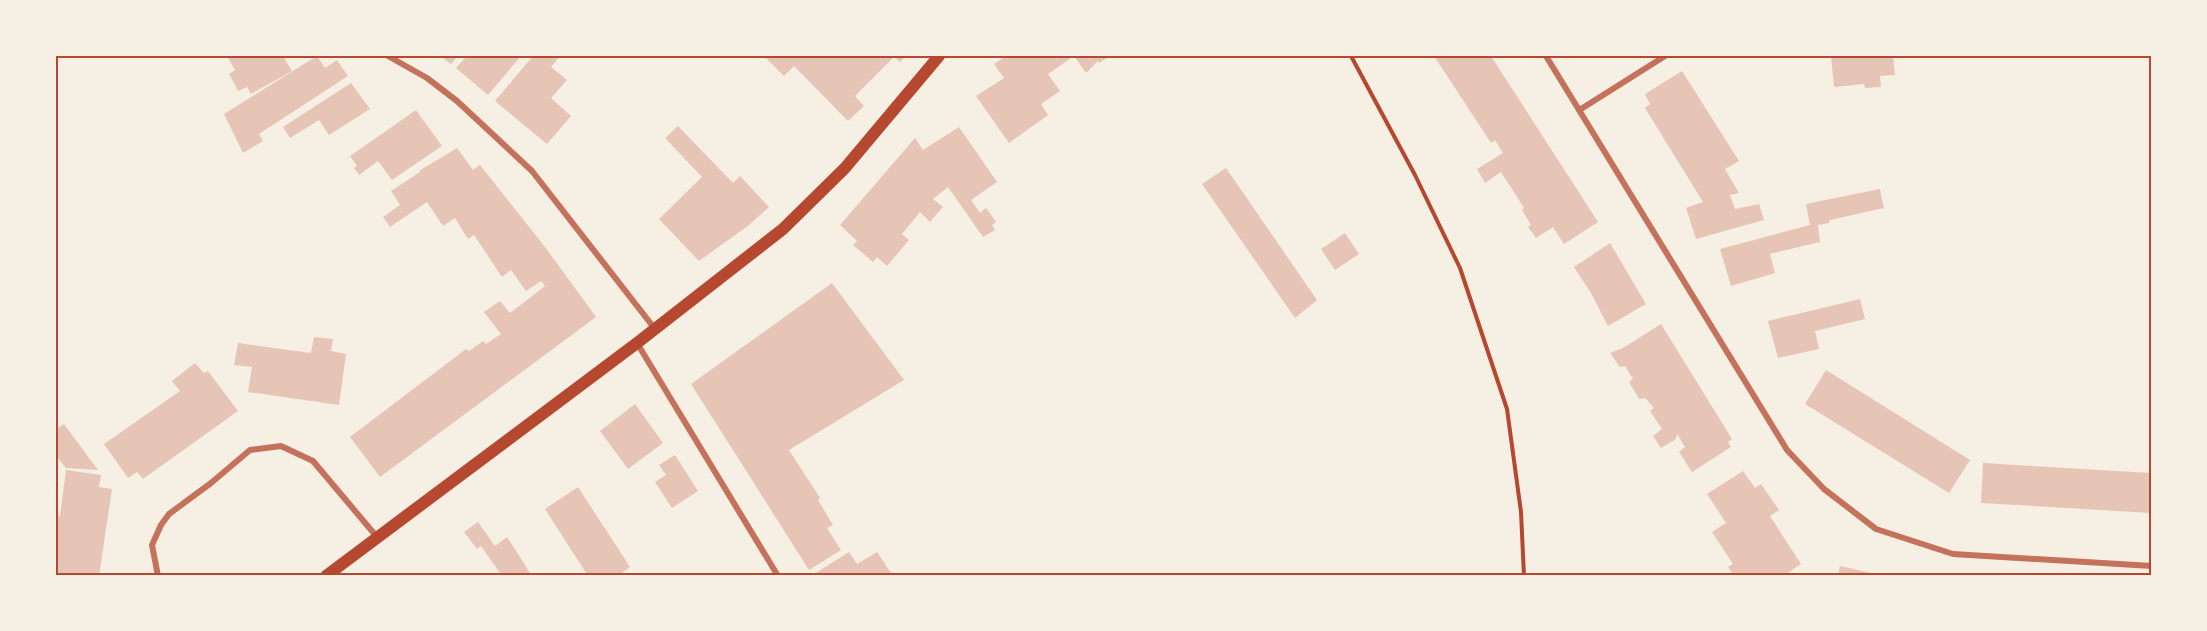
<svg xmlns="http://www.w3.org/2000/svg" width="2207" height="631" font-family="'Source Serif 4',serif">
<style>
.building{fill:#e6c5b7}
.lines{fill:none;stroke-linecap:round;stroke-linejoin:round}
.path{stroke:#b5482f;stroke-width:4}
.minor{stroke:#c5725c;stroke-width:6}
.secondary{stroke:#b5482f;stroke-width:12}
.neatline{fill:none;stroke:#b5482f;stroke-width:2}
</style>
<rect width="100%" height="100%" fill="#f6efe4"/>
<path class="building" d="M227 56H283L292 71 251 94 247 87 238 91 229 74 235 70Z
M317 56 325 68 337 60 348 76 259 134 263 141 243 153 224 114Z
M440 56H458L451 64Z
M467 56H518L520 57 488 95 456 68Z
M533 56H560L551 67 567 80 551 98 571 116 547 144 495 101Z
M764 56H906L900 62 894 57 855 96 864 106 848 121 794 66 784 76Z
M1006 56H1110L1099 63 1098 61 1086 73 1074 56 1048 74 1060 91 1041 104 1048 115 1009 143 976 96 1004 78 994 64Z
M1434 56H1491L1598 222 1564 244 1553 227 1536 238 1528 227 1531 225 1522 210 1524 208 1501 172 1485 183 1477 169 1503 153 1495 140 1491 143Z
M1831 56H1893L1895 75 1880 76 1881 87 1865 88 1864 84 1834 87Z
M1682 71 1739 161 1725 169 1739 193 1730 195 1735 209 1759 204 1764 220 1696 239 1686 208 1703 202 1645 108 1650 104 1645 94Z
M351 83 370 109 329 135 319 120 290 138 283 127Z
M416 110 442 146 392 180 378 161 359 175 354 168 357 166 350 156Z
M678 126 733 183 740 176 769 207 749 225 699 261 659 219 702 177 665 138Z
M959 127 997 182 971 200 980 213 986 208 996 222 992 225 995 230 983 237 948 187 933 199 943 207 930 222 920 212 902 234 909 240 887 266 877 257 873 262 853 245 857 241 840 225 915 138 923 150Z
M457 148 473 170 480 165 545 247 596 317 380 477 350 437 466 349 469 351 483 341 486 344 501 334 484 312 500 301 510 313 545 286 541 281 526 291 511 270 502 277 474 235 468 239 455 218 443 226 427 202 390 227 383 217 400 205 391 191 420 172 419 171Z
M1226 168 1317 300 1295 318 1202 184Z
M1880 189 1884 208 1830 220 1829 223 1818 225 1820 242 1770 254 1775 273 1731 286 1720 249 1810 225 1806 204Z
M1345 233 1359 254 1335 270 1321 249Z
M1610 243 1646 304 1608 326 1591 293 1574 267Z
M832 283 904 380 789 450 820 498 818 500 833 525 827 528 841 550 809 570 691 384Z
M1860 299 1865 319 1815 331 1819 349 1778 358 1768 321Z
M1661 324 1732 439 1728 442 1731 447 1692 472 1679 452 1685 447 1677 434 1676 439 1661 448 1653 436 1662 429 1650 411 1654 408 1645 398 1639 399 1629 382 1633 379 1625 366 1620 367 1610 353 1623 348Z
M314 337 333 339 331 351 346 354 339 405 248 392 252 367 234 365 238 343 311 353Z
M195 363 204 373 208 371 238 411 143 479 137 472 128 478 104 444 180 391 172 381Z
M1826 370 1970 460 1949 493 1805 404Z
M635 404 663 443 628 469 600 431Z
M64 424 98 470 66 468 56 456V429Z
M675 455 698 491 672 508 655 482 666 475 659 465Z
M1983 463 2151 473V513L1981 503Z
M66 470 101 475 99 487 112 489 99 576H71L56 573V515L60 516Z
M1743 471 1755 488 1761 484 1779 510 1770 516 1801 564 1783 576H1734L1728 567 1733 564 1712 532 1726 523 1707 494Z
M578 487 630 567 618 576H588L545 509Z
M478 522 495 546 507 537 532 576H502L481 546 477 549 464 532Z
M849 552 857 564 877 552 893 576H811Z
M1840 566 1880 575V576H1838Z"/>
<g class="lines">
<path class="path" d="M1351 56 1415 175 1460 268 1507 409 1521 512 1524 576"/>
<path class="minor" d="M388 56 427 78 457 101 532 171 655 329
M1546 56 1787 450 1824 489 1876 529 1953 554 2152 566
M1581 109 1665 56
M637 343 778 576
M158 576 152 545 161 525 169 514 211 483 250 450 281 446 313 461 377 537"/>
<path class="secondary" d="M326 576 637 343 783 229 845 168 939 56"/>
</g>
<rect width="2207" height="631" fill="none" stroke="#f6efe4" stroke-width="114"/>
<rect x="57" y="57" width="2093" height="517" class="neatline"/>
</svg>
